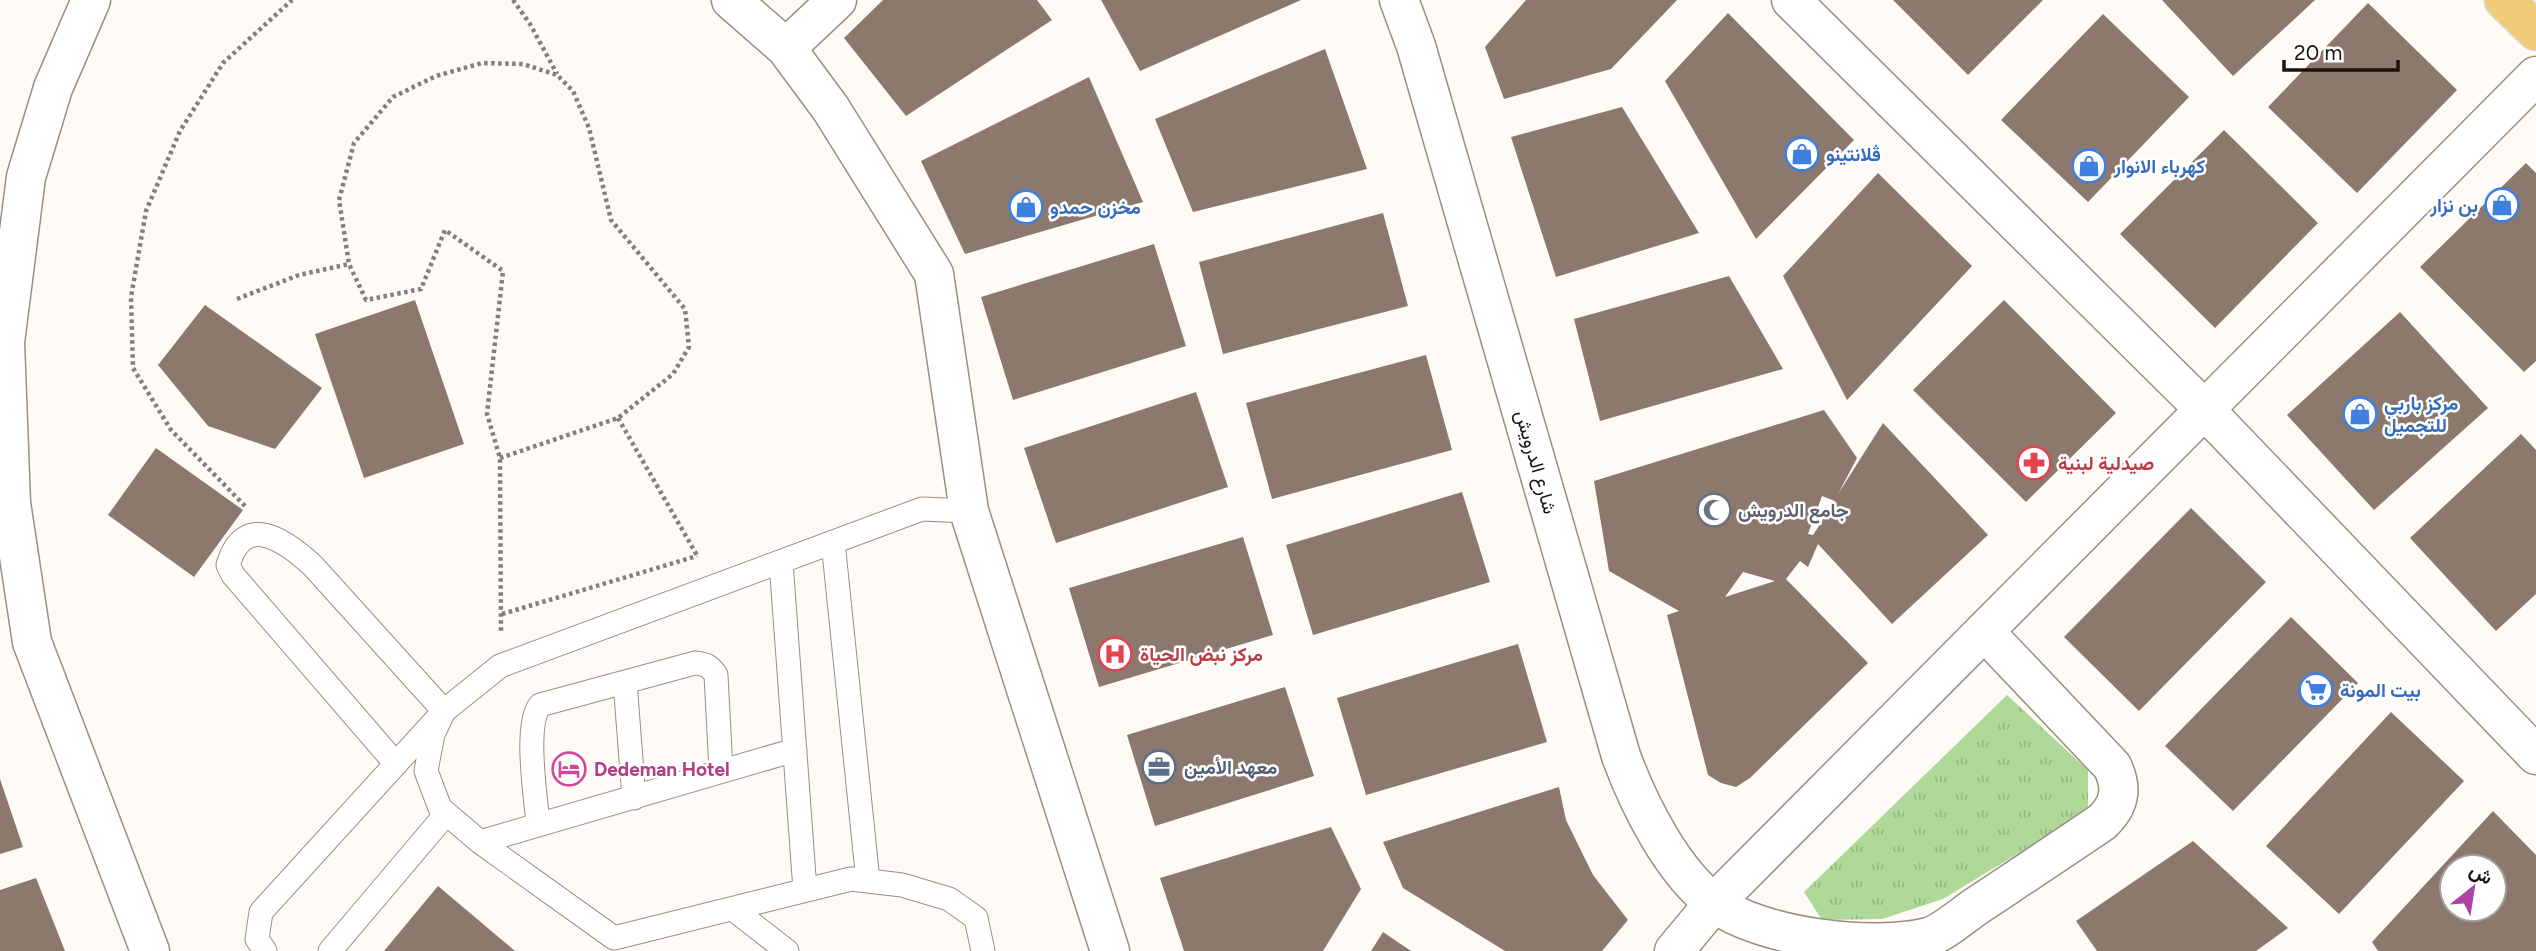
<svg xmlns="http://www.w3.org/2000/svg" width="2536" height="951" font-family="Figtree,Vazirmatn,sans-serif">
<style>
.grass{fill:url(#grass-tufts)}
.building{fill:#8c786d;fill-rule:evenodd}
.lines{fill:none;stroke-linecap:round;stroke-linejoin:round}
.lane-casing{stroke:#9d8e7e;stroke-width:25}
.street-casing{stroke:#9d8e7e;stroke-width:41}
.secondary-casing{stroke:#9d8e7e;stroke-width:41}
.primary-casing{stroke:#dad9d8;stroke-width:41}
.path{stroke:#837f79;stroke-width:4.5;stroke-dasharray:3.5 3.5;stroke-linecap:butt}
.lane{stroke:#fff;stroke-width:23}
.street{stroke:#fff;stroke-width:38}
.secondary{stroke:#fff;stroke-width:38}
.primary{stroke:#f0cb79;stroke-width:38}
.labels{text-anchor:middle;dominant-baseline:central;stroke-width:5;stroke-linejoin:round;paint-order:stroke}
.shop-label{font-size:19px;font-weight:bold;fill:#366cbe;stroke:#fff;text-anchor:start}
.street-label{font-size:19px;fill:#19140d;stroke:#fff}
.health-label{font-size:19px;font-weight:bold;fill:#be3a42;stroke:#fff;text-anchor:start}
.worship-label{font-size:19px;font-weight:bold;fill:#5b616d;stroke:#fff;text-anchor:start}
.service-label{font-size:19px;font-weight:bold;fill:#4e5e75;stroke:#fff;text-anchor:start}
.hotel-label{font-size:19px;font-weight:bold;fill:#b23c85;stroke:#fff;text-anchor:start}
</style>
<defs>
<pattern id="grass-tufts" width="24" height="20" patternUnits="userSpaceOnUse" patternTransform="scale(1.75)"><rect width="24" height="20" fill="#aed999"/><path d="M3 7l-1-3M5 7V3M7 7l1-3M15 17l-1-3M17 17v-4M19 17l1-3" fill="none" stroke="#95b983"/></pattern>
</defs>
<rect width="100%" height="100%" fill="#fefbf7"/>
<path class="grass" d="M2007 695 2088 770V811L1943 899 1882 919 1822 920 1804 892Z"/>
<path class="building" d="M883 0H1037L1052 20 906 116 844 38Z
M1101 0H1301L1140 71Z
M1526 0H1677L1611 69 1504 99 1485 47Z
M1893 0H2043L1968 75Z
M2162 0H2315L2233 76Z
M2368 3 2457 90 2357 193 2268 107Z
M1728 13 1854 140 1756 239 1665 81Z
M2103 14 2189 97 2088 202 2001 120Z
M1325 49 1367 169 1193 212 1155 119Z
M1089 77 1143 202 965 254 921 161Z
M1622 107 1699 233 1556 277 1511 137Z
M2224 130 2318 223 2215 328 2120 234Z
M2526 163 2536 173V361L2524 372 2420 267Z
M1878 173 1972 266 1847 400 1783 276Z
M1383 213 1408 306 1223 354 1199 262Z
M1154 244 1186 346 1013 400 981 297Z
M1729 276 1783 369 1600 421 1574 319Z
M415 300 464 444 364 478 315 334Z
M2004 300 2116 413 2026 502 1913 390Z
M205 305 322 388 275 449 208 426 158 365Z
M2400 312 2488 408 2374 510 2287 415Z
M1426 355 1452 450 1272 499 1246 403Z
M1196 392 1228 487 1056 543 1024 448Z
M1824 410 1857 458 1838 494 1883 423 1988 535 1892 624 1818 544 1808 567 1800 561 1786 579 1868 663 1750 778 1736 787 1721 783 1708 775 1667 615 1679 611 1609 571 1594 481ZM1822 496 1835 501 1813 535 1808 534ZM1743 572 1775 581 1725 597Z
M2521 434 2536 450V594L2496 631 2410 538Z
M156 448 243 510 194 577 108 515Z
M1462 492 1490 582 1313 635 1286 545Z
M2191 508 2266 582 2139 711 2064 637Z
M1243 537 1273 635 1099 687 1069 588Z
M2291 617 2358 683 2233 811 2165 746Z
M1518 644 1547 742 1366 795 1337 698Z
M1285 687 1314 776 1155 826 1127 735Z
M2391 712 2464 781 2339 914 2266 846Z
M0 779 23 847 0 854Z
M1559 787 1566 820 1593 875 1628 920 1602 951H1505L1403 888 1383 842Z
M2493 811 2536 855V951H2378L2372 942ZM2452 867H2494V909H2452Z
M1331 827 1361 889 1323 951H1184L1160 878Z
M2193 841 2288 928 2256 951H2097L2076 921Z
M36 878 65 951H0V890Z
M438 886 515 951H384Z
M1383 932 1411 951H1371Z"/>
<g class="lines">
<defs>
<path id="lane" d="M969 511 922 509 500 666 444 711 433 734 426 771 440 808 480 842 614 938 851 879 902 885 949 899 976 918 983 951
M833 542 868 881
M781 562 805 890
M625 682 634 798
M538 825C536 797 524 726 540 705L695 663C706 664 710 666 716 675L721 771
M480 842 795 750
M733 909 787 951
M265 951 257 939 261 912 444 711 313 566C285 540 244 511 228 565L233 575 396 764
M330 951 446 814"/>
<path id="street" d="M91 0 53 88 26 177 5 342 11 503 32 642 150 951
M731 0 786 48 831 109 934 274 969 511 1110 951
M1399 0 1416 46 1621 756C1639 805 1672 871 1714 903 1762 938 1873 951 1929 937 1946 931 1964 914 1978 905 2020 877 2061 850 2102 822 2120 805 2123 788 2112 766L1984 631
M786 48 837 0
M1674 951 1714 903 2536 76"/>
<path id="secondary" d="M1791 0 2204 409 2536 755"/>
<path id="primary" d="M2504 0 2536 31"/>
</defs>
<use href="#lane" class="lane-casing"/>
<use href="#street" class="street-casing"/>
<use href="#secondary" class="secondary-casing"/>
<use href="#primary" class="primary-casing"/>
<path class="path" d="M513 0 530 24 557 74
M237 299 299 275 349 264
M618 418 698 557
M500 458 618 418 673 374 689 347 685 309 611 220 589 128 573 91 557 75 523 64 482 63 436 76 393 97 354 143 339 200 349 264 366 300 421 289 445 230 503 271 487 414 500 458 501 633
M245 506 171 430 133 368 131 297 146 211 180 131 223 63 292 0
M502 614 697 556"/>
<use href="#lane" class="lane"/>
<use href="#street" class="street"/>
<use href="#secondary" class="secondary"/>
<use href="#primary" class="primary"/>
</g>
<defs>
<symbol id="shop-ring" viewBox="-11 -11 22 22"><circle r="9.5" fill="#fff" stroke="#3f7fe0" stroke-width="1.5"/><path d="M-5-2.5h2.3a2.7 3.5 0 0 1 5.4 0H5L5.5 6h-11ZM-1.5-2.5h3a1.5 2.3 0 0 0-3 0Z" fill="#3f7fe0"/></symbol>
<symbol id="pharmacy-ring" viewBox="-11 -11 22 22"><circle r="9.5" fill="#fff" stroke="#e0444e" stroke-width="1.5"/><path d="M-2-6h4v4h4v4h-4v4h-4v-4h-4v-4h4Z" fill="#e0444e"/></symbol>
<symbol id="mosque-ring" viewBox="-11 -11 22 22"><circle r="9.5" fill="#fff" stroke="#6b7280" stroke-width="1.5"/><path d="M3.5-4.9A6 6 0 1 0 3.5 4.9A5 5 0 1 1 3.5-4.9Z" fill="#6b7280"/></symbol>
<symbol id="hospital-ring" viewBox="-11 -11 22 22"><circle r="9.5" fill="#fff" stroke="#e0444e" stroke-width="1.5"/><path d="M-5-5h3v3.5h4V-5h3V5h-3V1.5h-4V5h-3Z" fill="#e0444e"/></symbol>
<symbol id="supermarket-ring" viewBox="-11 -11 22 22"><circle r="9.5" fill="#fff" stroke="#3f7fe0" stroke-width="1.5"/><path d="M-6-5.5h2.5l.6 2H6L4.5 2H-2.5L-4.4-4H-6ZM-1.5 3.2a1.3 1.3 0 1 0 .1 0ZM3 3.2a1.3 1.3 0 1 0 .1 0Z" fill="#3f7fe0"/></symbol>
<symbol id="office-ring" viewBox="-11 -11 22 22"><circle r="9.5" fill="#fff" stroke="#5c6f8a" stroke-width="1.5"/><path d="M-6-3h4V-5.5h4V-3h4V5H-6ZM-1-4.5V-3h2v-1.5ZM-6 0V1H6V0Z" fill="#5c6f8a"/></symbol>
<symbol id="hotel-ring" viewBox="-11 -11 22 22"><circle r="9.5" fill="#fff" stroke="#d1479c" stroke-width="1.5"/><path d="M-6-4.5h1.5V1H6V5H4.5V3h-9V5H-6ZM-4 0a1.8 1.8 0 1 1 3.6 0ZM.5 0V-2.5h3Q6-2.5 6 0Z" fill="#d1479c"/></symbol>
</defs>
<g fill-rule="evenodd">
<use href="#shop-ring" x="1783" y="135" width="38" height="38"/>
<use href="#shop-ring" x="2070" y="147" width="38" height="38"/>
<use href="#shop-ring" x="2483" y="186" width="38" height="38"/>
<use href="#shop-ring" x="1007" y="188" width="38" height="38"/>
<use href="#shop-ring" x="2341" y="395" width="38" height="38"/>
<use href="#pharmacy-ring" x="2015" y="444" width="38" height="38"/>
<use href="#mosque-ring" x="1695" y="491" width="38" height="38"/>
<use href="#hospital-ring" x="1096" y="635" width="38" height="38"/>
<use href="#supermarket-ring" x="2297" y="671" width="38" height="38"/>
<use href="#office-ring" x="1140" y="748" width="38" height="38"/>
<use href="#hotel-ring" x="550" y="750" width="38" height="38"/>
</g>
<g class="labels">
<g class="shop-label">
<text x="1826" y="154">ڤلانتينو</text>
<text x="2114" y="166">كهرباء الانوار</text>
<text x="2478" y="205" text-anchor="end">بن نزار</text>
<text x="1050" y="207">مخزن حمدو</text>
<text x="2384" y="403">مركز باربي<tspan x="2384" dy="22">للتجميل</tspan></text>
<text x="2340" y="690">بيت المونة</text>
</g>
<g class="street-label">
<text transform="translate(1536 462) rotate(74)">شارع الدرويش</text>
</g>
<g class="health-label">
<text x="2058" y="463">صيدلية لبنية</text>
<text x="1140" y="654">مركز نبض الحياة</text>
</g>
<g class="worship-label">
<text x="1738" y="510">جامع الدرويش</text>
</g>
<g class="service-label">
<text x="1184" y="767">معهد الأمين</text>
</g>
<g class="hotel-label">
<text x="594" y="769">Dedeman Hotel</text>
</g>
</g>
<g transform="translate(2473 888) rotate(30)"><circle r="33" fill="#ffffff" stroke="#a3a19e" stroke-width="2"/>
<path d="M0-5L12 26L0 18L-12 26Z" fill="#ae45a6"/>
<text y="-10" font-size="19" font-weight="bold" text-anchor="middle" fill="#19140d">ش</text>
</g>
<path d="M2284 60v10h114v-10" fill="none" stroke="#19140d" stroke-width="3.5"/>
<text x="2294" y="60" font-size="21" fill="#19140d" stroke="#ffffff" stroke-width="5" paint-order="stroke">20 m</text>
</svg>
